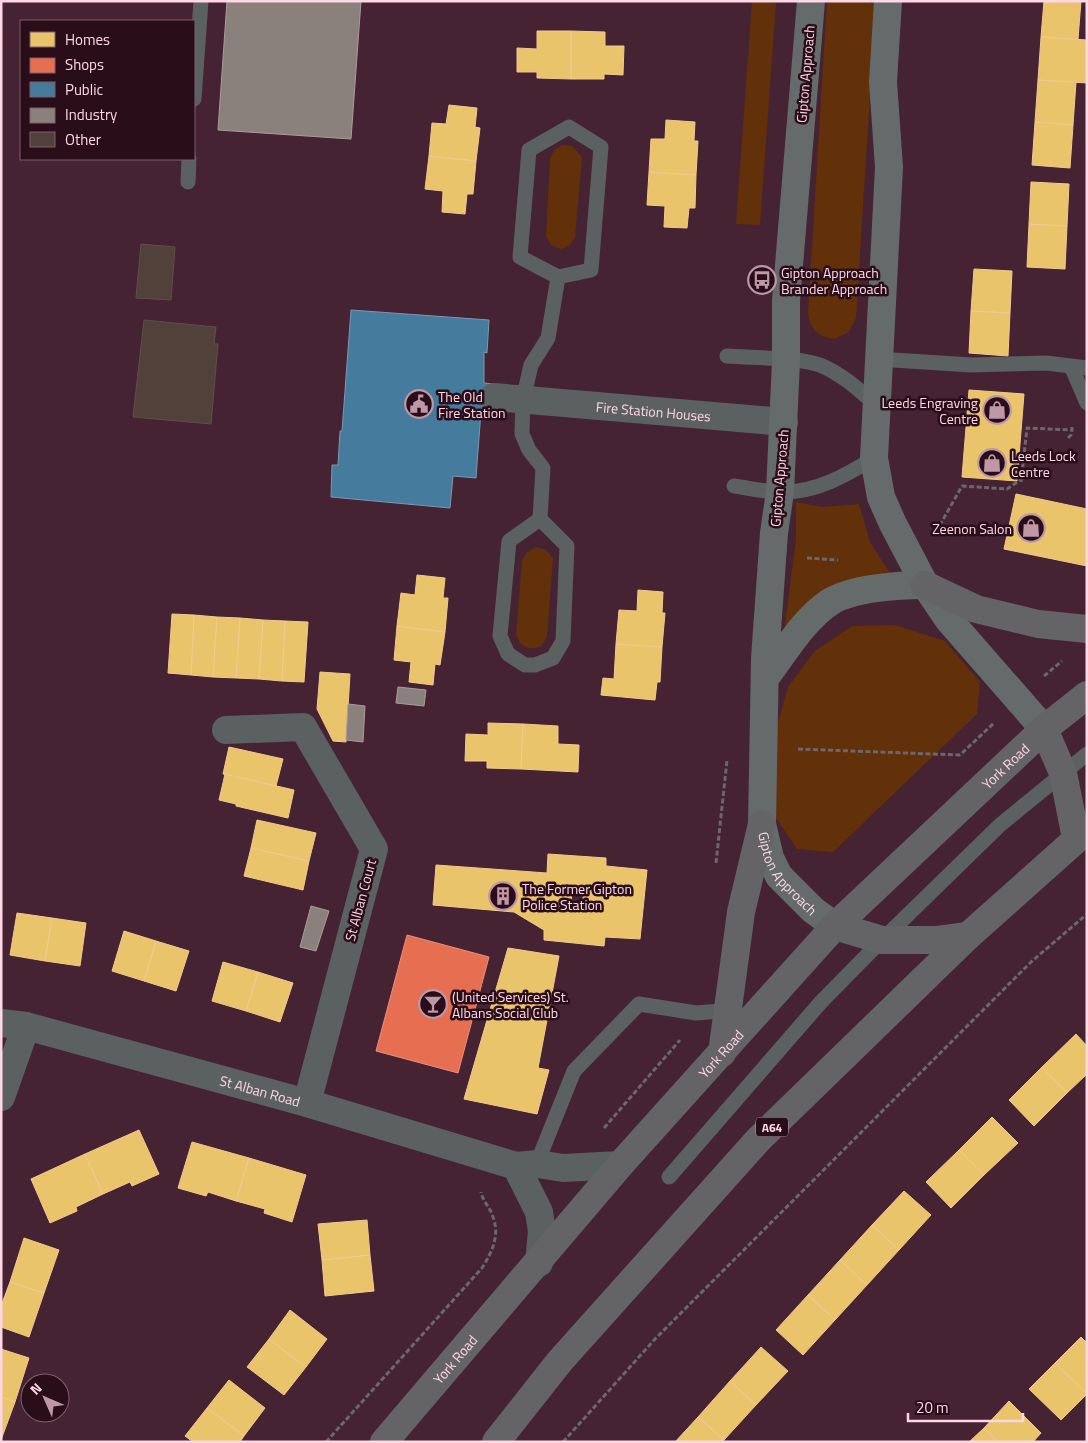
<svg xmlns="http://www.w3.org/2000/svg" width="1088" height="1443" font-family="'Titillium Web',sans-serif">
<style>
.green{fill:#623009}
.homes{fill:#e9c46a;stroke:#f0ca8f;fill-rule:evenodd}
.shops{fill:#e76f51;stroke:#ee8e7d}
.public{fill:#457b9d;stroke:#7d97b3}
.industry{fill:#8a817c;stroke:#ad9b9c}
.building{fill:#51413a;stroke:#5d5049}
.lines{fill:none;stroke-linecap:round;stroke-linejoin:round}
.path{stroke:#6b676a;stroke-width:3;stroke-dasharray:5 2.5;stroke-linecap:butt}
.lane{stroke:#5b6060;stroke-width:15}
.street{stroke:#5b6060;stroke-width:28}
.secondary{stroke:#646b6a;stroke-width:28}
.highway{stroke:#646365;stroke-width:28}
.labels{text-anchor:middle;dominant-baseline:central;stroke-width:5;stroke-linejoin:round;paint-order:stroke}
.shield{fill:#290e19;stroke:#bf9ba8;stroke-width:1}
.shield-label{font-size:12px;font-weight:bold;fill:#ffd7e5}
.street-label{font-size:14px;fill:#ffd7e5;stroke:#290e19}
.poi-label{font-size:14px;fill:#ffd7e5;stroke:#290e19;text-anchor:start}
</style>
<rect width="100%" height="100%" fill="#452333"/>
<path class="green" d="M752 1 776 3 760 225 736 224Z
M827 1H876L856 318 849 332 834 339C818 337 810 329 808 313Z
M562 145 572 146 582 157 575 237 570 245 561 249 551 245 546 236 550 159 554 150Z
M796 502 822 507 859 504 870 542 891 575 784 632 796 539Z
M536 547 546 550 553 558 547 637 541 646C530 651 520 647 516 635L522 560 527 552Z
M895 625 945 641 980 682 977 714 833 852 797 849 776 818 770 787 778 723 788 687 815 651 852 626Z"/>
<path class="homes" d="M1044 1H1081L1078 39 1041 37Z
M537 31H571V79L537 78V72H517V48L537 49Z
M571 31 605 32V46H624L623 75 604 74V79H571Z
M1041 37 1087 40V83L1038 80Z
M1038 80 1076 82 1073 125 1035 122Z
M449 105 477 108 475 127 480 128 476 161 429 156 432 123 446 124Z
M666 120 695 122 694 141H698L696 175 649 172 651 139H665Z
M1035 122 1073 125 1070 168 1032 165Z
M429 156 476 161 473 194H467L465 214 442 212 443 191 425 189Z
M649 172 696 175 695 208H689L687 228 664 227 665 206 647 205Z
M1031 182 1069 184 1067 226 1029 224Z
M1029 224 1067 226 1065 269 1027 267Z
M974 269 1012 271 1010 313 971 311Z
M971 311 1010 313 1008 356 969 353Z
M969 390 1024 394 1017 481 962 477Z
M1016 494 1087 509V566L1004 549Z
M417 575 445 578 443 598H448L445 632 397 626 401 593 415 595Z
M638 590 663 592 662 613H665L662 647 616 644 619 610 637 611Z
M172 614 194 615 191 675 168 673Z
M194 615 217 617 213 677 191 675Z
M217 617 240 618 236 678 213 677Z
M240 618 263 620 259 679 236 678Z
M263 620 285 621 282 681 259 679Z
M285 621 308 622 304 682 282 681Z
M397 626 445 632 440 665 435 664 433 685 409 682 411 662 394 660Z
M616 644 662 647 660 682H657L655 700 601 695 603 678 614 679Z
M320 672 350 674 346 742 333 741 317 709Z
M488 723 523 724 521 769 487 768V761H465L466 734 488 735Z
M523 724 558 726V744L579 745 578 772 521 769Z
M229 747 283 759 276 786 223 774Z
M225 774 294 790 288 818 236 806V804L219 800Z
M257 820 316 833 309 861 251 848Z
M251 848 309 861 303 890 244 876Z
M548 854 606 858V866L647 870 640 939 605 937 604 946 544 940V930L514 912 433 905 436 865 547 873ZM572 886 584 887 582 912 571 911Z
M17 913 52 918 45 961 10 955Z
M52 918 86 923 80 966 45 961Z
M124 931 156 941 144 981 112 971Z
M156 941 189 951 176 991 144 981Z
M508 948 559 956 538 1068 549 1070 537 1114 464 1099Z
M223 962 258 972 246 1011 212 1001Z
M258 972 293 983 280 1022 246 1011Z
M1076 1034 1087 1046V1074L1067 1093 1042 1067Z
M1042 1067 1067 1093 1034 1126 1009 1100Z
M992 1117 1018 1143 984 1175 959 1150Z
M139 1130 159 1174 132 1186 130 1182 103 1194 85 1154Z
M192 1142 249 1158 236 1201 208 1192 206 1196 178 1188Z
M959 1150 984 1175 951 1208 926 1182Z
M85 1154 103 1194 76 1207 77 1211 50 1223 31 1179Z
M249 1158 306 1175 292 1222 264 1213 265 1209 236 1201Z
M904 1191 931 1215 899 1250 872 1225Z
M367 1220 370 1255 322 1260 318 1224Z
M872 1225 899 1250 867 1285 840 1260Z
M24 1238 59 1250 44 1293 10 1282Z
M370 1255 374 1291 325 1296 322 1260Z
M840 1260 867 1285 835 1320 808 1295Z
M10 1282 44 1293 29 1337 1 1327V1306Z
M808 1295 835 1320 803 1355 776 1330Z
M290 1310 327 1339 306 1367 269 1339Z
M1081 1337 1087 1343V1394L1055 1363Z
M269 1339 306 1367 284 1395 247 1367Z
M761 1347 788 1371 756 1405 730 1381Z
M1 1349 29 1358 15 1402 1 1397Z
M1055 1363 1087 1394 1061 1420 1029 1389Z
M229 1380 265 1408 244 1436 207 1408Z
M730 1381 756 1405 724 1440 698 1417Z
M1 1397 15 1402 1 1440Z
M1009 1401 1041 1433 1033 1442H998L984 1428Z
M207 1408 244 1436 240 1442H193L185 1436Z
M698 1417 724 1440 723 1442H675Z
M984 1428 998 1442H969Z"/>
<path class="shops" d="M407 935 489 957 458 1073 376 1051Z"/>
<path class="public" d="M351 310 489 320 487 353 484 352V383L494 384 493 411H481L476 478 453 476 450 508 331 497 332 465H338L340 431H342Z"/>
<path class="industry" d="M227 1H361L351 139 218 130Z
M398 687 426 690 424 706 396 703Z
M348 704 365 706 363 742 346 740Z
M311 906 329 911 316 951 300 947Z"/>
<path class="building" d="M141 244 175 247 171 300 136 298Z
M144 320 216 327 214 344H218L211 424 133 417Z"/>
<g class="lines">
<path class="path" d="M1068 438 1071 435 1072 430
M1021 482 1027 428 1072 430V426
M936 532 962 486 1007 489 1028 475
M807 558 838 560
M1044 676 1062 661
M798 749 960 755 994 723
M716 863 727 760
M604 1128 680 1040
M326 1442 482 1268C492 1252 500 1236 493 1217 490 1207 483 1202 481 1192
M563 1442 655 1339 1031 962 1087 914"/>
<path class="lane" d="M194 99 201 1
M569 127 601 147 591 270 558 277 520 257 529 150Z
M188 182 189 159
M727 356C753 358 796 357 820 365 842 374 859 390 876 405
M878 359 971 365 1046 363 1087 368
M1071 366 1087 403
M734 486C749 488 765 492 781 492 815 493 845 476 874 458
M540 519 567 546 563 641 553 658 535 665H525L508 654 500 636 509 541Z
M540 519 543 468 529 450 522 434 523 400 531 365 548 338 558 277
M535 1168 574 1071 639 1004 696 1013 734 1010
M669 1177 821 1002 882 940 1000 825 1087 754"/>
<g class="street">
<path id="s1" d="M494 397 784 422"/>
<path d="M226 730 303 727 374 849 307 1103"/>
<path id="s2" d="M1 1023 26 1026 307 1103 516 1166"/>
<path d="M1 1097 26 1026"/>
<path d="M539 1263 542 1231 539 1212 516 1166 538 1164 563 1168 620 1165"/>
</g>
<g class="secondary">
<path id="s3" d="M811 1 786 301V361L780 492 774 533 765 658 762 824 770 858 779 876 813 910 835 926"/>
<path d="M888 1 883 82 889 167 874 458 881 497 893 524 925 585 948 619 1044 729"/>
<path d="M765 678C785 652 803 620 830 602 852 588 899 585 925 585"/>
</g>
<g class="highway">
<path d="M925 585 976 609 1038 624 1087 629"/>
<path d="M1044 729 1063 773 1076 838"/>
<path d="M835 926 882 940H937L968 936"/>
<path d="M722 1053 741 912 762 824"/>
<path id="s4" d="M384 1442 620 1165 835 926 1044 729 1087 695"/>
<path d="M496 1442 560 1361 758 1140 968 936 1087 830"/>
</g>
</g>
<defs>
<symbol id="bus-ring" viewBox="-11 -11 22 22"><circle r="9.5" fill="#290e19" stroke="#be98a7" stroke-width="1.5"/><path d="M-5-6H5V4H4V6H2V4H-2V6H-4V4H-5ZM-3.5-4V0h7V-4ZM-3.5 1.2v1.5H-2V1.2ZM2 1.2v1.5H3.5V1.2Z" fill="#be98a7"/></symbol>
<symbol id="civic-ring" viewBox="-11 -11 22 22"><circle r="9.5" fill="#290e19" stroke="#be98a7" stroke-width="1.5"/><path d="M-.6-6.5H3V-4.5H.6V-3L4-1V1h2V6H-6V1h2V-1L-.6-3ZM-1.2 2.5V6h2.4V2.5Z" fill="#be98a7"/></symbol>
<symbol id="shop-ring" viewBox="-11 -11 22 22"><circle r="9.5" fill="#290e19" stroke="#be98a7" stroke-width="1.5"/><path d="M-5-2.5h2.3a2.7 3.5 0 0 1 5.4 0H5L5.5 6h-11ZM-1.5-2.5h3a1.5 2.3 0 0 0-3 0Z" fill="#be98a7"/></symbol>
<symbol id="building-ring" viewBox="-11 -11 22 22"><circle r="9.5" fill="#290e19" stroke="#be98a7" stroke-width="1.5"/><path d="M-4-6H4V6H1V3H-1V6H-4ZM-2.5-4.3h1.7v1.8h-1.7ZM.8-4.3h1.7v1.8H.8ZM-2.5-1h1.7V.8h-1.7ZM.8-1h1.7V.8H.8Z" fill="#be98a7"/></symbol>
<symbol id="bar-ring" viewBox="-11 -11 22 22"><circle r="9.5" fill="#290e19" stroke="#be98a7" stroke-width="1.5"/><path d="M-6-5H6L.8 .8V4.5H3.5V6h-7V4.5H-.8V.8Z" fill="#be98a7"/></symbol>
</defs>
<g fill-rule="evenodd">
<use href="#bus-ring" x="746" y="264" width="32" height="32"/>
<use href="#civic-ring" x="403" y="388" width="32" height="32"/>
<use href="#shop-ring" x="981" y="394" width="32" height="32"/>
<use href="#shop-ring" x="976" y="447" width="32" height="32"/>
<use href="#shop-ring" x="1015" y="512" width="32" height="32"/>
<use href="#building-ring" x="487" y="880" width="32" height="32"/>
<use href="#bar-ring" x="417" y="988" width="32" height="32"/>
</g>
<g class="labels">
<rect class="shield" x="756" y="1117.5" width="32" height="19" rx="4"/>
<g class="shield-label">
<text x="772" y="1127">A64</text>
</g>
<g class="street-label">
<text transform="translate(805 74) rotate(-85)">Gipton Approach</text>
<text stroke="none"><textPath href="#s1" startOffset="160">Fire Station Houses</textPath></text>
<text transform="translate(779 478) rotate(-85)">Gipton Approach</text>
<text stroke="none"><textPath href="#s4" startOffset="919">York Road</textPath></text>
<text stroke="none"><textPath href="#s3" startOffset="882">Gipton Approach</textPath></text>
<text transform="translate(360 900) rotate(-75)">St Alban Court</text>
<text stroke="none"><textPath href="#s4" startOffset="514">York Road</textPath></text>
<text stroke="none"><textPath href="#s2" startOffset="268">St Alban Road</textPath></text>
<text stroke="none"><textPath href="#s4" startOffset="109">York Road</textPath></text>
</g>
<g class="poi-label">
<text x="781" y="272">Gipton Approach<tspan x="781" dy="16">Brander Approach</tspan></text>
<text x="438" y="396">The Old<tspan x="438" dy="16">Fire Station</tspan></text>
<text x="978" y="402" text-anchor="end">Leeds Engraving<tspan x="978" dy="16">Centre</tspan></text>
<text x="1011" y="455">Leeds Lock<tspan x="1011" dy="16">Centre</tspan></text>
<text x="1012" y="528" text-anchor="end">Zeenon Salon</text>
<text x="522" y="888">The Former Gipton<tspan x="522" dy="16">Police Station</tspan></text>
<text x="452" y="996">(United Services) St.<tspan x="452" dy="16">Albans Social Club</tspan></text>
</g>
</g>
<rect width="1088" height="1443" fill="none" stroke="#ffd7e5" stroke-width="5"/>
<rect x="20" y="20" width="175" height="140" fill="#290e19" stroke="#7f5e6b"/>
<rect x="30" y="32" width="25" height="15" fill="#e9c46a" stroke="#7f5e6b"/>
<text x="65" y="45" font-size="15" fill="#ffd7e5">Homes</text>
<rect x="30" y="58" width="25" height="15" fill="#e76f51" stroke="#7f5e6b"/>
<text x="65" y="70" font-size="15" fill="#ffd7e5">Shops</text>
<rect x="30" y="82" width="25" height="15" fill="#457b9d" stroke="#7f5e6b"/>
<text x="65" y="95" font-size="15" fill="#ffd7e5">Public</text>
<rect x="30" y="108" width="25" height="15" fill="#8a817c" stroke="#7f5e6b"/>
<text x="65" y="120" font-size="15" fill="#ffd7e5">Industry</text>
<rect x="30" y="132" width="25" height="15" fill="#51413a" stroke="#7f5e6b"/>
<text x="65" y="145" font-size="15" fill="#ffd7e5">Other</text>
<g transform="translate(45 1398) rotate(315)"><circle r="24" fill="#290e19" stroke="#7f5e6b"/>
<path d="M0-4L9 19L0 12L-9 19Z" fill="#be98a7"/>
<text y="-8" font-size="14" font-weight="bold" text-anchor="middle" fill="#ffd7e5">N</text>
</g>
<path d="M908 1413v8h115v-8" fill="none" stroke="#ffd7e5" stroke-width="2.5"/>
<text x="916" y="1413" font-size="15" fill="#ffd7e5" stroke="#290e19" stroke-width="4" paint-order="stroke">20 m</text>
</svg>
